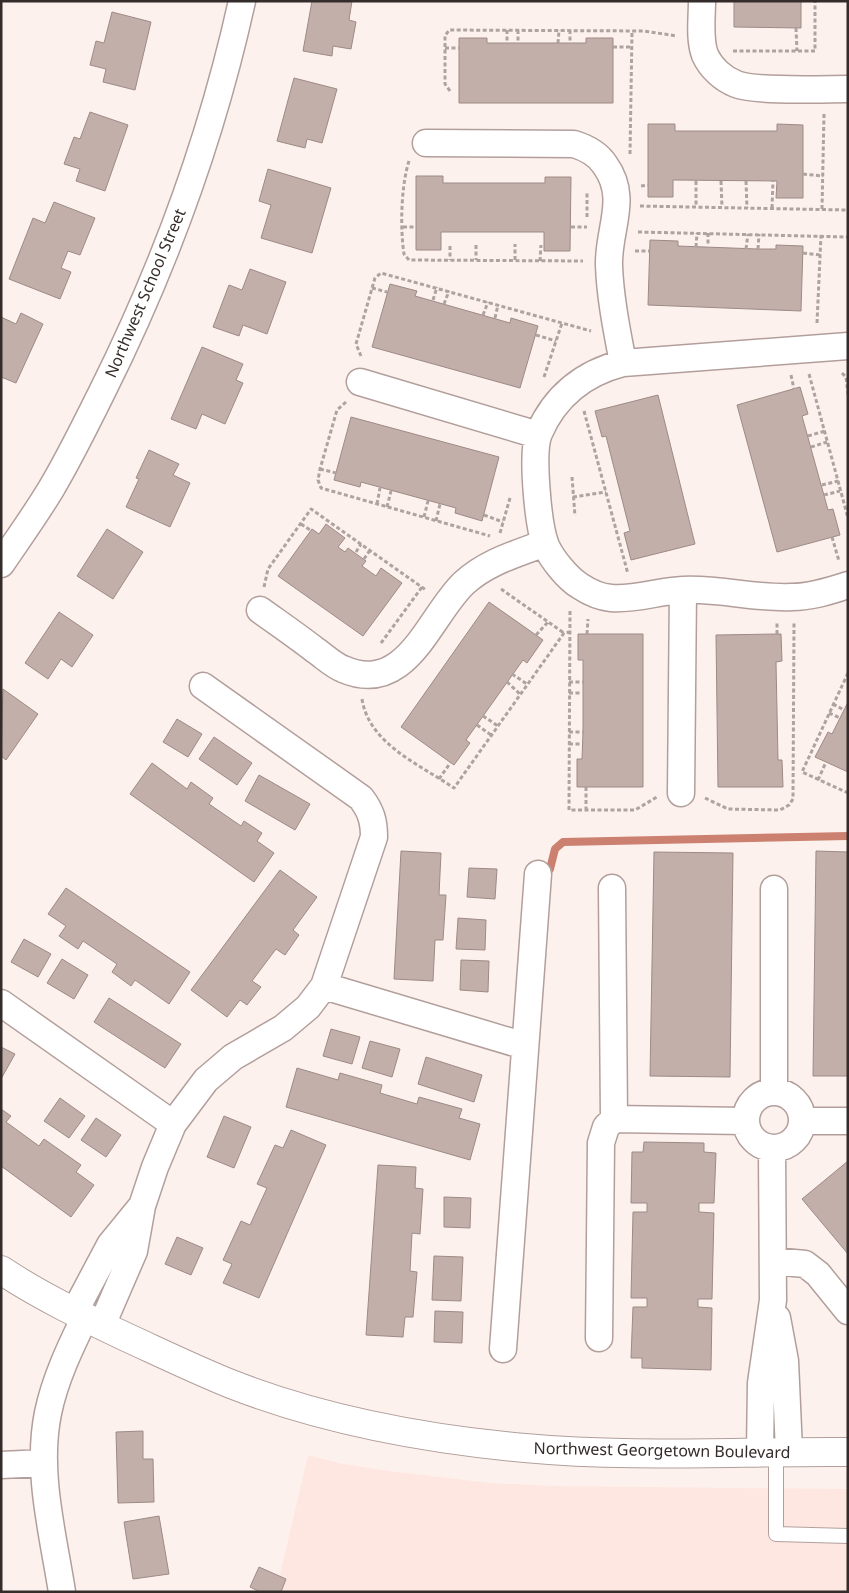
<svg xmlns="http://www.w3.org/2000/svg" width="849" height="1593" font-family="'Noto Sans',sans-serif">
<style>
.built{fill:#fee7e1}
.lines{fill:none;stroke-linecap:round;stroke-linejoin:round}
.stream{stroke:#cc8070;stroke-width:8}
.building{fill:#c2afaa;stroke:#9d8a86}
.lane-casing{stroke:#b29f9b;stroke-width:16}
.street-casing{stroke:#b29f9b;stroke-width:29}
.secondary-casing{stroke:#b29f9b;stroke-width:30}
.path{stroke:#aea3a1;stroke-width:3;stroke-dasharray:4 2.5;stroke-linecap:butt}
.lane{stroke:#fff;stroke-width:14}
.street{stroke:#fff;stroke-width:26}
.secondary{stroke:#fff;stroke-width:28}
.labels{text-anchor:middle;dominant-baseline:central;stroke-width:5;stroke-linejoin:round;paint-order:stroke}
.street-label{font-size:16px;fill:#342c2a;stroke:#fff}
</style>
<rect width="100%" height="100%" fill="#fdf1ee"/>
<path class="built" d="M308 1455 343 1464 389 1471 490 1483 555 1486 848 1489V1592H276Z"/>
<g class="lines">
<path class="stream" d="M550 869 555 849 563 842 848 836"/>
</g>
<path class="building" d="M312 1H352L349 20 356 22 351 49 333 46 332 56 303 51Z
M734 1H801V28L734 27Z
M112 12 151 22 135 90 103 82 106 69 90 65 96 41 104 43Z
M459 38H487V43H586V38H613V103H459Z
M294 78 337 89 322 143 307 139 305 148 277 141Z
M90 112 128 125 105 191 76 181 80 169 64 164 74 137 80 139Z
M648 124H675V131H777V124L803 125V198H776L777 181 673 180V197H648Z
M268 169 331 188 312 253 261 238 271 205 259 201Z
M416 176H443V183H545V177H571L570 251H544V232H441V250H416Z
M54 202 95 218 80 255 68 251 61 268 71 272 60 299 9 279 33 218 45 223Z
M650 240 678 241V246L758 249H776V245L803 246 801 311 648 305Z
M250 269 286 282 267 334 243 325 239 336 213 327 229 285 242 290Z
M390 284 417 291 415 296 510 323 511 318 538 326 520 388 372 347Z
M21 313 43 324 16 383 1 377V317L16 324Z
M202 347 243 364 236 380 243 383 225 424 202 414 196 429 171 419Z
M800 387 808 414 802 416 828 510 833 509 840 535 777 552 737 405Z
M658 395 695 544 631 560 624 533 630 531 606 436 602 437 595 411Z
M351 417 499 457 482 521 455 513 456 508 361 482 360 487 334 480Z
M149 450 179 464 173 475 190 483 170 527 126 507 139 479 136 478Z
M326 524 345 538 338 547 345 552 348 548 366 561 362 566 376 576 381 568 402 583 363 636 278 576 312 529 319 534Z
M107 529 143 552 113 599 77 576Z
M489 602 543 640 527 663 523 660 466 740 470 743 454 765 401 727Z
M59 612 93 635 72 667 61 659 48 679 25 663Z
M578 634H643V787H577V759H582L583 732V660H578Z
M777 634H781L782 661 776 662 778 760H782L783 787H718L716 635Z
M3 689 38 714 6 760 1 756Z
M848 702V772L815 757 828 732 832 734Z
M177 719 202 734 188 757 163 742Z
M214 737 252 763 237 785 199 759Z
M152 763 187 789 191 782 213 798 209 804 241 826 244 821 262 833 257 841 274 853 254 882 130 794Z
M259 775 310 804 295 830 245 801Z
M401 851 441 853 439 895H446L443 940H435L433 981 394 979Z
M816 851 848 852V1076H813Z
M654 852 733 853 730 1077 650 1076Z
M469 868 497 869 495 899 467 897Z
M280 870 317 897 293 930 299 935 285 955 276 949 252 981 261 987 247 1005 240 1000 227 1017 191 990Z
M66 888 190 972 169 1004 135 980 131 986 112 972 117 964 83 941 78 949 59 936 66 926 48 914Z
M458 918 486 920 485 950 456 949Z
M24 939 51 954 38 977 11 962Z
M62 959 88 975 74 999 47 983Z
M461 960 489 961 488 992 460 990Z
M109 998 181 1044 165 1068 94 1022Z
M331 1029 360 1037 352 1064 323 1056Z
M370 1041 400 1049 392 1077 362 1068Z
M1 1047 15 1054 1 1079Z
M426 1057 482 1075 474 1102 418 1084Z
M297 1068 338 1080 340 1073 382 1085 380 1093 417 1104 419 1097 462 1109 459 1118 480 1124 470 1160 286 1107Z
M60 1098 85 1116 69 1138 44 1121Z
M1 1109 11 1116 6 1122 39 1146 44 1139 81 1165 76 1172 94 1185 71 1217 1 1166Z
M224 1116 251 1127 234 1168 207 1157Z
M96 1118 121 1135 106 1157 81 1140Z
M291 1130 326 1145 259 1298 223 1283 232 1264 223 1260 241 1221 250 1225 267 1188 257 1184 275 1145 283 1148Z
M644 1142 704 1143V1152L716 1153 714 1203H699V1212L714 1213 712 1299H698V1307L712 1308 711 1370 642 1368V1358H631L633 1307H647V1298H631L633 1212H647V1203H631L632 1152H643Z
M848 1161V1254L802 1199Z
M378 1165 416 1167 415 1188 423 1189 420 1234 412 1233 410 1271 417 1272 413 1317H405L403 1337 366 1335Z
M444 1197 471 1198 470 1228 444 1227Z
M177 1237 203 1248 191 1275 165 1264Z
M434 1256 463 1257 461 1301 432 1300Z
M435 1311 463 1312 462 1343 434 1342Z
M143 1431V1459H153L154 1502 118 1503 116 1432Z
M159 1516 169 1574 133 1579 124 1522Z
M259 1567 286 1579 281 1592H260L250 1587Z"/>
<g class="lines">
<defs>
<path id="lane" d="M776 1451V1534L848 1536"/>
<path id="street" d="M702 1C702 18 699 39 705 55 711 68 723 79 736 84 755 92 824 89 848 89
M426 143 574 144C587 148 598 154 605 165 629 198 608 229 609 265 610 297 617 331 623 363
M848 346 623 363C584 373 555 396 539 433 531 452 538 526 546 546 552 559 567 578 580 586 589 592 600 597 611 598 635 600 659 591 683 590 720 588 756 599 792 597 811 597 830 591 848 585
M360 382 538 435
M1 564C18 539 36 514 51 489 70 457 86 424 102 392 164 268 212 137 242 1
M260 610C278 623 297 636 315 650 324 656 333 665 343 669 407 697 429 616 464 583 487 562 516 554 545 543
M681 793 683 590
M324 986 525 1046
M1 1003 173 1124
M774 1091V889
M746 1120a28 28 0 1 1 56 0a28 28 0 1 1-56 0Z
M614 1119 745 1121
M803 1121H848
M773 1261 805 1264 818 1274 848 1311
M75 1311 110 1245 141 1207
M777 1318 785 1361 789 1451
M102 1325 134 1251 142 1206 155 1167 173 1124 206 1080 233 1057 283 1028 308 1007 324 986 374 837C374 821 371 811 361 798L203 686
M599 1338 601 1143 606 1127 614 1119 612 888
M503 1349 538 874
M760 1451 761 1383 773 1300 772 1149
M1 1465 44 1463
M62 1592C53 1534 36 1472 48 1413 55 1379 70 1348 85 1317"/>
<path id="secondary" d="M1 1270C40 1296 84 1317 126 1337 161 1353 196 1370 231 1384 323 1420 426 1439 525 1448 631 1458 740 1451 848 1452"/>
</defs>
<use href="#lane" class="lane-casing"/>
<use href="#street" class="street-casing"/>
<use href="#secondary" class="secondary-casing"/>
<path class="path" d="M796 28 797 51
M507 30V43
M518 30V43
M570 30V43
M558 43 559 30
M613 47H632
M445 48H459
M733 51H815V1
M450 91 445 84V36L449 30 644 31 677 36
M630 154 632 31
M409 161C401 186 400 228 404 254L409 260 583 261
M803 174 823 176
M696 181V207
M721 181 722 207
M746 181 747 208
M641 186 648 185
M640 206 847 210
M772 208 773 181
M822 209 824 114
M587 217V191
M403 227H416
M571 227H587
M638 232 847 237
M708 233V246
M476 245V260
M450 246V260
M696 247 697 233
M746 249 748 234
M758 249 759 234
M635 251H649
M803 253 821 255
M515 260V244
M540 261 541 245
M372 288 387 292
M433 300 437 287
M444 304 449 291
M483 315 488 302
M495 318 498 305
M817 323 821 235
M536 335 556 341
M361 356 356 344 375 278 381 273 591 331
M842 373 846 377 848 394
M809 374 848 518
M791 375 794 389
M544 377 562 323
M346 402 337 410 320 469 318 480 321 488 490 536
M584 411 628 574
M808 436 825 431
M811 447 827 442
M320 469 336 473
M572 477 575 516
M822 485 838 481
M824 495 840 491
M573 497 606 492
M377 504 380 488
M387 507 391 491
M484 515 503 522
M424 517 428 501
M436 521 440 504
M301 524 310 530
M500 533 510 498
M832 537 839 561
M356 552 361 544
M364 559 370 550
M264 587 268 569 311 509 426 590
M501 589 564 633
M570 611 569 810H635L657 797
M587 634 588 619
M777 634V622
M536 635 548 622
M381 643 422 587
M848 673 802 772 848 793
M512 674 527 684
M507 682 520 694
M569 682H583
M569 693H582
M362 699C369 744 419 764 454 788L564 633 570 632
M833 704 844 710
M829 713 840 718
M483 716 498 726
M477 725 491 735
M569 732H583
M569 744H582
M439 779 451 762
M818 780 826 762
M586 787V810
M705 798 728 809 780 810 789 805 793 799 794 623"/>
<use href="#lane" class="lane"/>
<use href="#street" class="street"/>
<use href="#secondary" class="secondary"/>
</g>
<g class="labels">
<g class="street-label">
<text transform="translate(145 293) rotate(-67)">Northwest School Street</text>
<text transform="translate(662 1450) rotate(1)">Northwest Georgetown Boulevard</text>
</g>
</g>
<rect width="849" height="1593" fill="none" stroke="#342c2a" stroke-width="5"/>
</svg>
